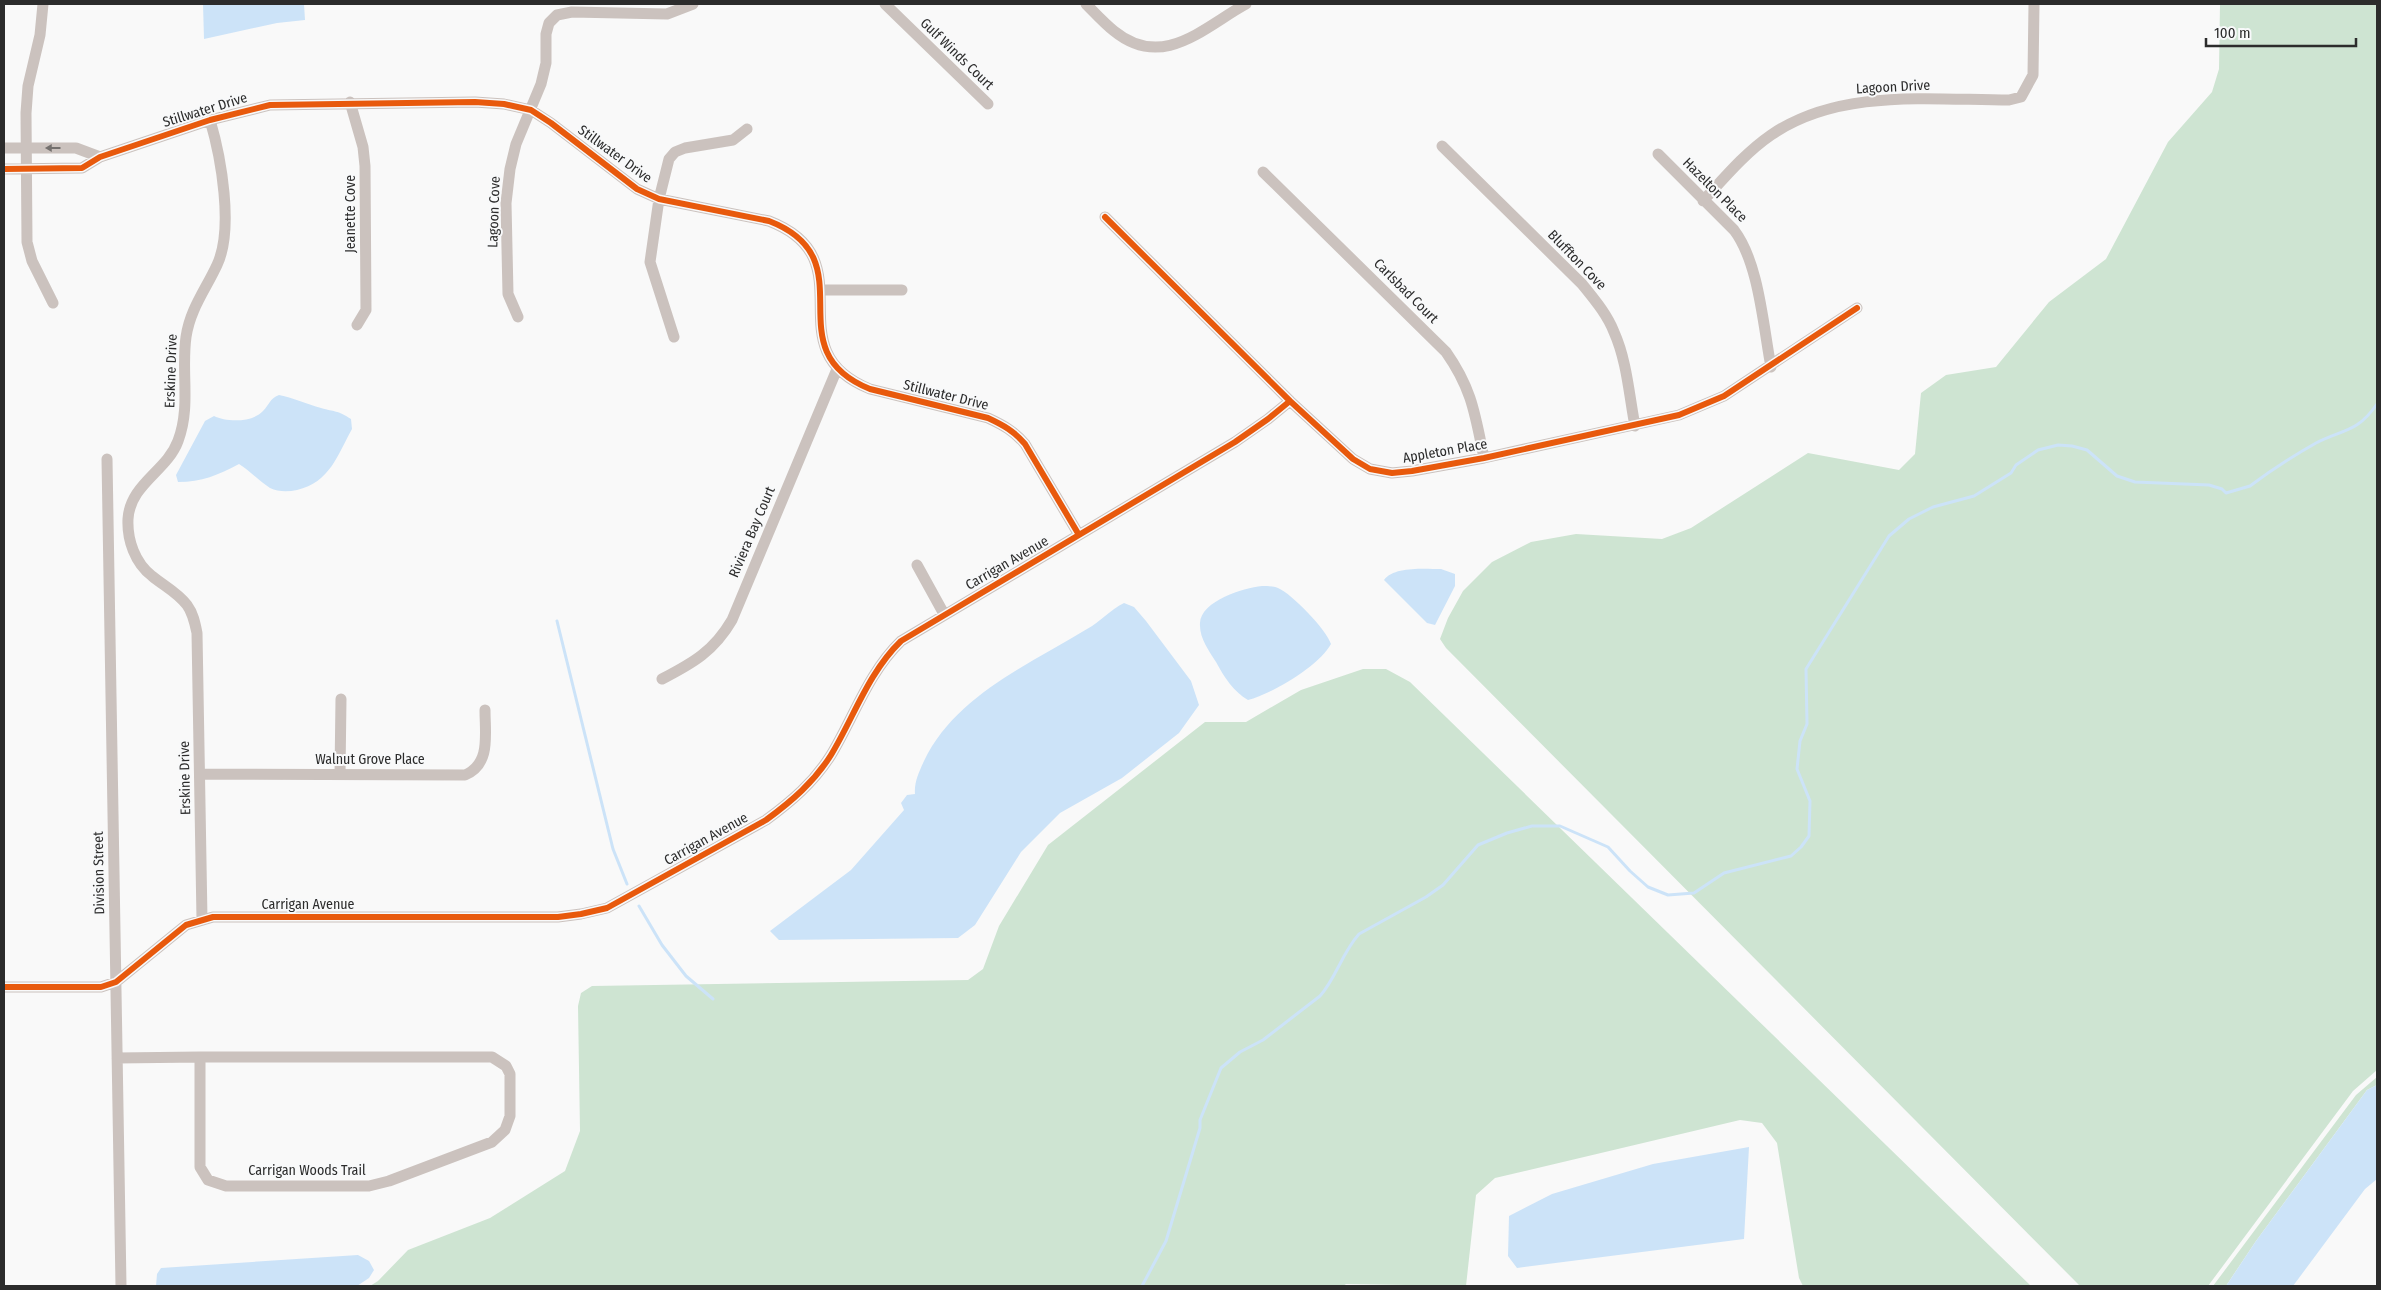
<svg xmlns="http://www.w3.org/2000/svg" width="2381" height="1290" font-family="'Fira Sans Condensed',sans-serif">
<style>
.green{fill:#cee4d2}
.water{fill:#cce3f8}
.lines{fill:none;stroke-linecap:round;stroke-linejoin:round}
.stream{stroke:#cce3f8;stroke-width:3}
.minor{stroke:#cbc2be;stroke-width:11}
.cycleway-casing{stroke:#f8f9fa;stroke-width:9}
.cycleway{stroke:#e8590c;stroke-width:6}
.oneway{fill:#74706e}
.labels{text-anchor:middle;dominant-baseline:central;stroke-width:4;stroke-linejoin:round;paint-order:stroke}
.street-label{font-size:14px;fill:#2c2c2c;stroke:#f8f9fa}
</style>
<rect width="100%" height="100%" fill="#f9f9f9"/>
<path class="green" d="M2220 4H2377V1070L2353 1091 2208 1286H2080L1446 648 1440 639 1448 618 1463 591 1492 562 1531 542 1576 534 1662 539 1691 528 1808 453 1899 470 1915 454 1921 393 1946 375 1996 367 2049 302 2106 259 2168 142 2212 92 2219 69Z
M1363 669H1386L1410 682 2031 1286H1803L1799 1278 1777 1143 1762 1123 1740 1120 1495 1178 1476 1195 1466 1286 1346 1284 1343 1286H370L378 1281 408 1250 490 1218 565 1171 580 1131 578 1006 581 993 592 986 968 980 983 969 999 926 1048 845 1205 722H1246L1301 690Z
M2377 1077V1085L2367 1090 2256 1241 2226 1286H2213L2356 1095Z"/>
<path class="water" d="M203 4H304L305 20 277 23 204 39Z
M279 395C294 398 307 404 321 408 335 412 337 410 351 419L352 429C337 456 330 482 297 490 288 492 278 492 270 488 259 481 250 471 239 464 218 475 202 482 178 482L176 475 205 421 214 416C226 422 252 423 263 411 270 404 269 399 279 395Z
M1441 569 1455 574V586L1435 625 1427 623 1384 580C1394 566 1425 569 1441 569Z
M1262 586C1267 586 1273 586 1278 588 1292 594 1326 629 1331 644 1319 666 1272 694 1248 700 1234 692 1224 677 1216 662 1209 651 1199 638 1200 623 1201 601 1243 588 1262 586Z
M1124 603 1134 607 1146 621 1191 681 1199 705 1179 733 1122 778 1060 813 1021 852 975 925 958 938 779 940 770 931 851 870 904 810 901 803 907 795 915 794C914 782 919 772 924 761 955 696 1028 665 1087 629 1100 622 1110 610 1124 603Z
M2377 1085V1179L2365 1189 2293 1286H2226L2256 1241 2367 1090Z
M1749 1147 1744 1239 1517 1268 1508 1256 1509 1216 1552 1194 1653 1164Z
M358 1255 369 1261 374 1270 369 1278 357 1286H156L157 1274 161 1268Z"/>
<g class="lines">
<path class="stream" d="M557 621 613 849 627 884
M639 906 662 945 686 976 713 999
M1142 1286 1166 1241 1200 1128V1120L1221 1068 1240 1052 1263 1040 1320 996C1336 978 1342 953 1359 934L1426 897 1443 885 1478 845 1507 833 1532 826H1560L1608 847 1630 871 1648 887 1668 895 1694 893 1724 873 1791 856 1801 847 1809 836 1810 801 1797 769 1800 741 1807 724 1806 669 1889 536 1909 519 1933 507 1974 496 2011 473 2016 465 2038 450 2058 445 2072 446 2087 450 2117 476 2135 482 2209 485 2222 489 2226 493 2250 486C2271 470 2293 456 2316 443 2343 429 2357 433 2377 404"/>
<path class="minor" d="M43 4 40 35 28 86 26 113 27 242 32 261 53 303
M885 4 988 104
M1086 4C1095 13 1104 23 1114 31 1163 71 1204 27 1246 4
M350 102 363 147 365 166 366 310 357 325
M1442 146 1582 284C1594 299 1607 314 1614 332 1627 361 1629 395 1635 426
M4 148H76L100 157
M1658 154 1734 230C1759 263 1763 325 1771 367
M4 169 82 168 100 157 210 120 270 105 475 102 504 104 531 110 551 123 637 189 659 199 769 221C870 260 771 349 870 389L988 418C1003 425 1014 431 1025 444L1079 535
M1263 172 1446 352C1472 389 1475 414 1484 458
M1703 201C1725 177 1745 153 1771 135 1839 88 1931 100 2009 100L2021 97 2033 75 2034 4
M1105 217 1290 401 1353 459 1370 469 1392 473 1412 471 1484 458 1679 415 1724 396 1857 308
M820 290H902
M518 317 508 294 506 203 510 169 516 144 541 84 546 63V34L549 23 557 15 572 12 667 14 693 4
M674 337 650 262 659 199 669 159 675 152 685 148 733 140 747 129
M107 459 121 1286
M917 565 944 614
M662 679C693 663 714 651 732 620L837 369
M200 774 465 775C491 764 485 735 485 710
M340 774 341 699
M202 919 197 633C195 623 193 613 187 605 177 592 164 586 152 576 135 563 127 540 128 519 130 484 167 471 178 441 191 407 181 372 186 337 190 309 206 289 217 265 234 229 221 157 210 120
M4 987H101L116 982 186 925 213 917H558L581 914 607 908 766 820C792 801 814 782 831 755 854 717 868 673 901 641L1235 442 1268 419 1290 401
M200 1057H492L506 1066 510 1074V1116L505 1130 492 1142 389 1181 369 1186H226L208 1180 200 1167Z
M117 1058 200 1057"/>
<defs>
<path id="cycleway" d="M4 169 82 168 100 157 210 120 270 105 475 102 504 104 531 110 551 123 637 189 659 199 769 221C870 260 771 349 870 389L988 418C1003 425 1014 431 1025 444L1079 535
M1105 217 1290 401 1353 459 1370 469 1392 473 1412 471 1484 458 1679 415 1724 396 1857 308
M4 987H101L116 982 186 925 213 917H558L581 914 607 908 766 820C792 801 814 782 831 755 854 717 868 673 901 641L1235 442 1268 419 1290 401"/>
</defs>
<use href="#cycleway" class="cycleway-casing"/>
<use href="#cycleway" class="cycleway"/>
</g>
<defs><path id="oneway-solid" d="M-6-.8H1V-3.2L6.5 0L1 3.2V.8H-6Z" transform="scale(1.25)"/></defs>
<use class="oneway" href="#oneway-solid" transform="translate(53 148) rotate(-180)"/>
<g class="labels">
<g class="street-label">
<text transform="translate(957 54) rotate(44)">Gulf Winds Court</text>
<text transform="translate(1893 87) rotate(-3)">Lagoon Drive</text>
<text transform="translate(205 110) rotate(-17)">Stillwater Drive</text>
<text transform="translate(615 154) rotate(36)">Stillwater Drive</text>
<text transform="translate(1715 190) rotate(45)">Hazelton Place</text>
<text transform="translate(494 212) rotate(-88)">Lagoon Cove</text>
<text transform="translate(350 214) rotate(-90)">Jeanette Cove</text>
<text transform="translate(1577 260) rotate(46)">Bluffton Cove</text>
<text transform="translate(1406 291) rotate(45)">Carlsbad Court</text>
<text transform="translate(171 371) rotate(-88)">Erskine Drive</text>
<text transform="translate(946 395) rotate(14)">Stillwater Drive</text>
<text transform="translate(1445 451) rotate(-10)">Appleton Place</text>
<text transform="translate(752 532) rotate(-67)">Riviera Bay Court</text>
<text transform="translate(1007 563) rotate(-30)">Carrigan Avenue</text>
<text x="370" y="759">Walnut Grove Place</text>
<text transform="translate(185 778) rotate(-91)">Erskine Drive</text>
<text transform="translate(706 839) rotate(-29)">Carrigan Avenue</text>
<text transform="translate(99 873) rotate(-91)">Division Street</text>
<text x="308" y="904">Carrigan Avenue</text>
<text x="307" y="1170">Carrigan Woods Trail</text>
</g>
</g>
<rect width="2381" height="1290" fill="none" stroke="#2c2c2c" stroke-width="10"/>
<path d="M2206 38v8h150v-8" fill="none" stroke="#2c2c2c" stroke-width="2.5"/>
<text x="2214" y="38" font-size="15" fill="#2c2c2c" stroke="#f8f9fa" stroke-width="4" paint-order="stroke">100 m</text>
</svg>
